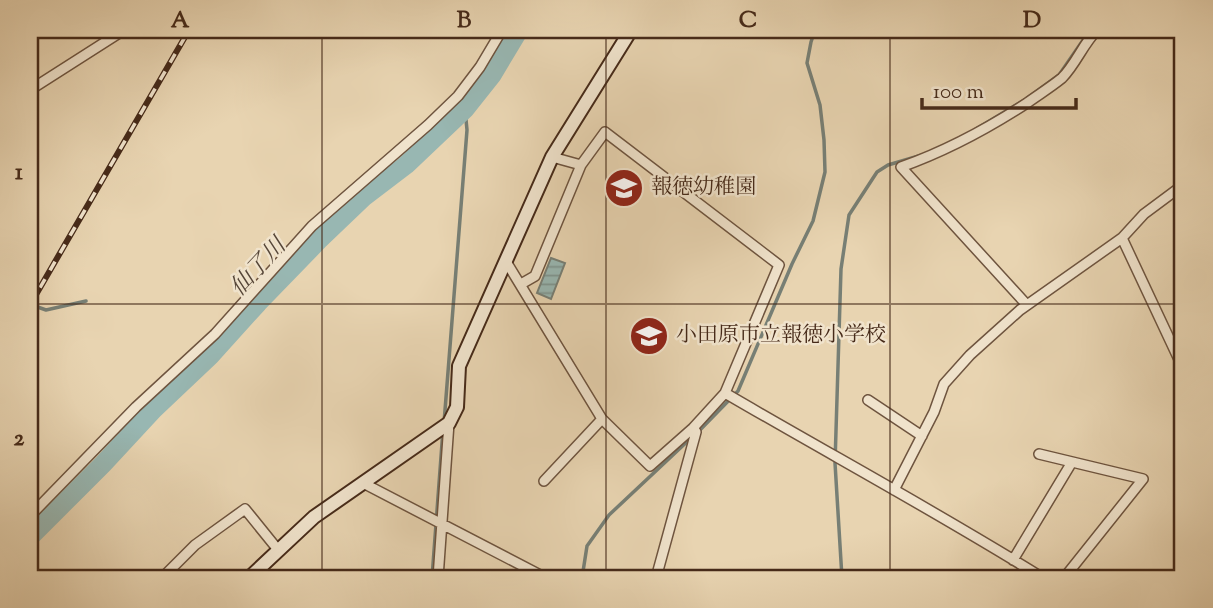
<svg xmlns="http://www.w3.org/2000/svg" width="1213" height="608" font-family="'Sorts Mill Goudy','Noto Serif JP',serif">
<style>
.water{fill:url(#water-rules);stroke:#777f75;stroke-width:2}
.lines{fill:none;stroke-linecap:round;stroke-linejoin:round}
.stream{stroke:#777f75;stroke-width:3.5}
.river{stroke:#98b7b2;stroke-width:19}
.street-casing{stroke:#6e543f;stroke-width:12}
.secondary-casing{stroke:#462a19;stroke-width:16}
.street{stroke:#f0e3cc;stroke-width:9}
.secondary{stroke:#f0e3cc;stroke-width:12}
.rail-casing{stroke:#462a19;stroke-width:6}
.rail{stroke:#f0e3cc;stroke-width:3.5;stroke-dasharray:10;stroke-linecap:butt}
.grid{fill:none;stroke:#462a19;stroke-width:2;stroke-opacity:0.55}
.labels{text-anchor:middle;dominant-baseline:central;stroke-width:5;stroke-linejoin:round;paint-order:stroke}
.poi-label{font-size:21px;fill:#462a19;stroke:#f0e3cc;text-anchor:start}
.water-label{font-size:23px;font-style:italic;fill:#564638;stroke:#f0e3cc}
.neatline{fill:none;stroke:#462a19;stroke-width:2.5}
.grid-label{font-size:23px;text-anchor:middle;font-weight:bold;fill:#462a19}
</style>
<defs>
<pattern id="water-rules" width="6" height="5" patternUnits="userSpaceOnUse" patternTransform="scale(1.75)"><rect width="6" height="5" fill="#98b7b2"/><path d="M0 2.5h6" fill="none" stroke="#7e9590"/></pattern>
</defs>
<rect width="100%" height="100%" fill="#e8d4b1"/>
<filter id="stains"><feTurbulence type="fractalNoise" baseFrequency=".00286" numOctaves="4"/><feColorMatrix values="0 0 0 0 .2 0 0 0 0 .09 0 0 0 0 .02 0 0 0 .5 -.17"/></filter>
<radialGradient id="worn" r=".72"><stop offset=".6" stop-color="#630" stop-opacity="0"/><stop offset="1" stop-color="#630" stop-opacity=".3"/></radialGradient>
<path class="water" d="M551 258 565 263 551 299 537 293Z"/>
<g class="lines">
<path class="stream" d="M123 36 132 30
M976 129 1026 99 1059 75 1090 30
M32 305 46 310 86 301
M444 423 467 130 465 109
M697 433 738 391 792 264 813 221 825 172 824 140 820 105 807 63 811 42 815 30
M432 578 443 430
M582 578 587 546 609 515 691 438
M842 578 835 463 841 269 849 215 877 172 888 165 922 155"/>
<path class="river" d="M30 537 103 464 154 409 210 356 258 303 319 240 364 197 406 165 465 109 492 75 519 30"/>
<defs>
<path id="street" d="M30 90 124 30
M552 157 581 165
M1122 238 1183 368
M507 263 602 419 650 466 693 428 725 393C831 455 939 513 1043 578
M521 284 535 276 581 165 605 132 779 265 725 393
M1027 305 901 167C946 151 987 129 1027 103 1038 95 1051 87 1062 78 1076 64 1083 44 1097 30
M868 400 922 436
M1039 454 1143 479 1064 578
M544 481 602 419
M363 483 546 578
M894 490 934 412 944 384 970 355 1020 310 1122 238 1144 214 1183 185
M30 516 136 407 215 334 312 226 428 125 458 96 480 67 502 30
M1013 560 1072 462
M162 578 195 545 245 509 279 551
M438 578 449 423
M656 578 696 432 693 428"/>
<path id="secondary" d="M249 578 314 517 449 423 457 407 459 366 552 157 631 30"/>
</defs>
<use href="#street" class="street-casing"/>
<use href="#secondary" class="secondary-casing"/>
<use href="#street" class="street"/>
<use href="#secondary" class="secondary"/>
<defs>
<path id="rail" d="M30 305 189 30"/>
</defs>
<use href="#rail" class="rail-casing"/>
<use href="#rail" class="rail"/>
</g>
<path class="grid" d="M322 30V578M606 30V578M890 30V578M30 304H1183"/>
<defs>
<symbol id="school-disc" viewBox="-11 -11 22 22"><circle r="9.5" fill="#8f2418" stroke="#f0e3cc"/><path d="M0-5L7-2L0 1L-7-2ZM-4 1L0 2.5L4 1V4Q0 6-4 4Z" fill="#fff"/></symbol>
</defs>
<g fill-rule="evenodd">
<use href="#school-disc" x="602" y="166" width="44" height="44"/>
<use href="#school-disc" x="627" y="314" width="44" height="44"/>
</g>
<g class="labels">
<g class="poi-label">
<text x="651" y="188">報徳幼稚園</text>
<text x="676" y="336">小田原市立報徳小学校</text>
</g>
<g class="water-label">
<text transform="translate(259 268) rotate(-47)">仙了川</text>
</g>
</g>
<rect width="1213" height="608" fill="none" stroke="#e8d4b1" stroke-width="77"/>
<path d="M922 98v10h154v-10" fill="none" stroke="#462a19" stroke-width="3.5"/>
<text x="933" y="98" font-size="21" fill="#462a19" stroke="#f0e3cc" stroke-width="5" paint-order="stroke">100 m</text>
<rect x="38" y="38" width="1136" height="532" class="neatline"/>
<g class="grid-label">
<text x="180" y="27">A</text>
<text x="464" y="27">B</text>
<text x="748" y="27">C</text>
<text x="1032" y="27">D</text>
<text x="19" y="179">1</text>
<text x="19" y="445">2</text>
</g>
<rect width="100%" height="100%" filter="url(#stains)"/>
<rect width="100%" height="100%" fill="url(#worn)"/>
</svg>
